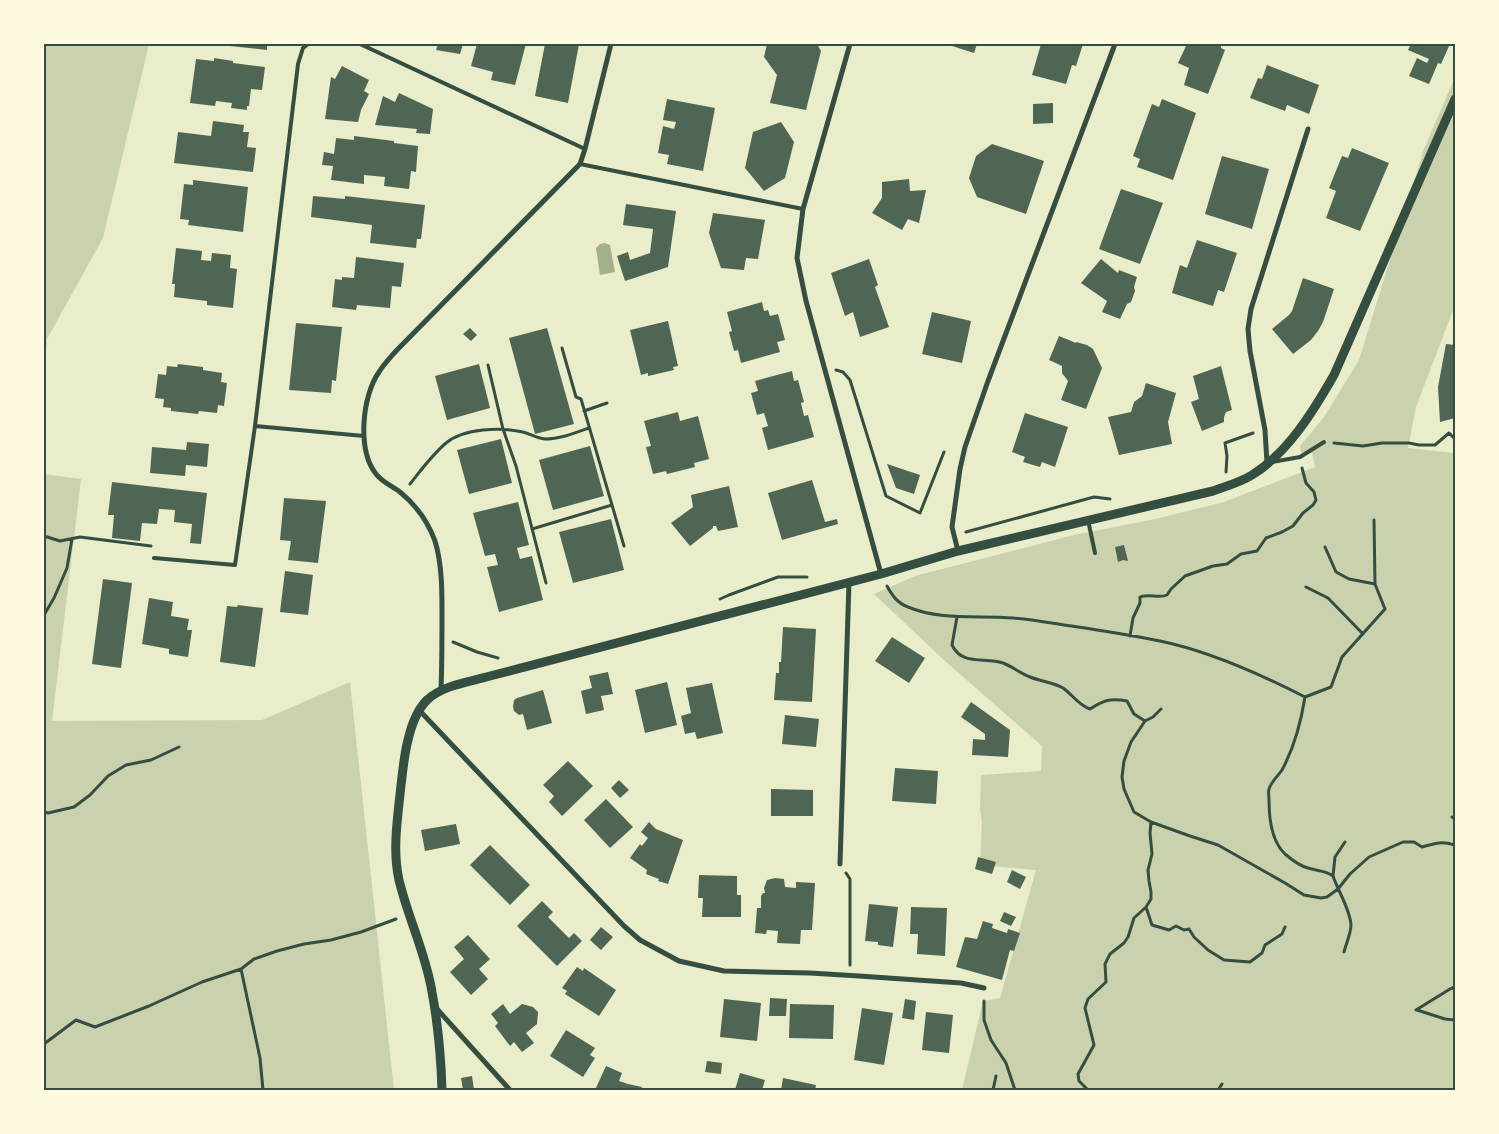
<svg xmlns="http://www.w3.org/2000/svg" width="1499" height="1134" font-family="'Space Grotesk',sans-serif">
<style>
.green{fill:#cad2ad}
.water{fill:#a3b18a}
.building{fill:#4f6655}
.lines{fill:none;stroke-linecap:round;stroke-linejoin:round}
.path{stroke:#344e41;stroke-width:3}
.service{stroke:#344e41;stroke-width:4}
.minor{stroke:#344e41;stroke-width:5}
.tertiary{stroke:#344e41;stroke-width:9}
.neatline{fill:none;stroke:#344e41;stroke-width:2}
</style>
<rect width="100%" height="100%" fill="#e9edc9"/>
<path class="green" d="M44 44H149L103 238 47 339 44 369Z
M1455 77V305L1416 407 1408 448 1455 453V1090H962L983 1001 1000 998 1036 870 980 865 982 821 980 810 981 775 1041 771 1042 746 946 662 874 594 915 576 1074 535 1155 519 1224 502 1315 467 1312 453H1301L1300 446 1324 417 1359 360 1424 149Z
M44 474 81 479 52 721 262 720 350 682 394 1090H44Z"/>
<path class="water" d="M605 243 610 245 615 272 600 275 596 248 600 244Z"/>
<path class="building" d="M230 44H267V50L230 46Z
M438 44H463L460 54 436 50Z
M477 44H526L515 85 491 80 493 72 471 66Z
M545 44H579L568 103 535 96Z
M767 44H817L821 51 806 110 770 103 777 75 764 57Z
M946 44H977L974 53Z
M1041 44H1083L1076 66 1072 65 1066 84 1032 75Z
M1187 44H1221V48L1225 50 1208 94 1184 85 1189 68 1178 63Z
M1411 44H1450L1441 64 1438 63 1429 84 1409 76 1417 58 1427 63 1429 59 1408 50Z
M214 58 233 61V63L265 67 262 90 251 89 249 106H247V110L231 108 232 103 216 101 215 106 190 103 196 59 214 61Z
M1267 65 1319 85 1309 114 1287 105 1285 111 1250 98 1258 78 1262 79Z
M342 66 369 80 364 91 369 94 361 110 358 122 325 119 331 77 335 79Z
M399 93 433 109 430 134 416 133 417 129 375 125 383 96 395 102Z
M667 99 715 108 703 171 667 164 669 155 658 153 663 126 674 129 676 122 663 120Z
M1162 99 1196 113 1173 180 1137 167 1140 159 1133 156 1152 104 1159 107Z
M1053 103V123L1033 124V104Z
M213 121 244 125 243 132H249L247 147 256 148 253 172 174 163 178 132 211 136Z
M781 122 794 142 785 178 764 191 745 168 753 132Z
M354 136 394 141V143L418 146 416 172 411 171 409 189 384 186 385 177 364 175V184L331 180 333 166 322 165 324 152 334 154 336 138 354 140Z
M992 144 1044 161 1026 214 977 197 969 178 976 156Z
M1352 148 1389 163 1360 231 1326 218 1336 191 1329 188 1342 156 1348 158Z
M1222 156 1269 169 1252 229 1205 214Z
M909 179 910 191 926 190 919 223 908 219 902 230 872 213 882 198V182Z
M193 180 248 187 243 232 188 225 189 220 180 219 184 184 193 185Z
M1121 189 1163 203 1140 264 1099 249Z
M313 196 345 199V196L425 205 421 239H417L416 248 370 243 372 225 311 217Z
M626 204 676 211 668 267 625 281 617 256 628 252 630 260 650 253 653 229 623 225Z
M713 213 765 220 758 259 746 258 744 270 721 268 709 233Z
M1197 240 1237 253 1224 292 1218 290 1213 306 1172 293 1180 265 1187 268Z
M176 248 202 251 201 260 211 261 212 253 231 255 230 268 237 269 233 308 207 305V301L174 297 175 284H172Z
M356 257 404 263 401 287 392 286 390 308 357 305 356 310 332 307 335 279 342 280V277L354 278Z
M869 259 878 285 875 287 889 327 860 337 853 312 845 316 831 273Z
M1101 259 1118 273 1119 270 1137 277 1134 287 1135 291 1131 302 1127 304 1120 319 1102 312 1107 301 1081 283Z
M1303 278 1334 289 1323 322 1318 331 1311 340 1293 354 1272 329 1289 315 1292 311Z
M762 302 764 311 768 310 770 316 778 314 785 340 777 342 780 352 741 363 738 350 734 351 729 332 732 331 727 312Z
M932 312 971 321 962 363 922 354Z
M668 321 678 366 673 367 674 370 648 376V373L641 375 630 330Z
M296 323 342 327 336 381 332 380 331 393 289 390Z
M470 328 477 335 471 341 463 334Z
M547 328 574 424 535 434 509 338Z
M1059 336 1076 343V342L1087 345 1093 349 1102 368 1086 409 1061 400 1068 381 1062 373V366L1049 360Z
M1446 344 1455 345V418L1440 422 1438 387Z
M178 364 203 367V370L222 373 221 382 227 383 224 406 218 405 217 413 199 411 198 414 171 411V408L163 407 164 399 155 398 158 374 166 375 167 366 177 367Z
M479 364 490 408 447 420 435 376Z
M1221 366 1232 410 1226 412 1224 417V422L1202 431 1191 402 1199 399 1193 376Z
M792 371 794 381 798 380 804 402 801 403 804 416 808 415 814 437 768 450 762 428 768 426 764 413 757 415 751 393 758 391 755 381Z
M1146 383 1176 393 1168 422 1172 444 1119 455 1108 417 1131 412 1134 402 1142 396Z
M678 412 680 421 698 416 709 459 694 463 695 467 667 474 666 471 653 474 646 447 651 446 644 421Z
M1025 413 1068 427 1055 467 1042 462 1040 467 1023 462 1025 457 1012 452Z
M501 439 512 483 469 494 457 450Z
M187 442 209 444 207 467 186 465 185 476 150 473 152 447 186 450Z
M590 446 604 496 553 510 539 460Z
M887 464 920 475 914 494 896 488Z
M812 480 825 522 837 519 838 524 782 540 768 493Z
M112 482 207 493 201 544 190 543 192 524 174 522 175 510 159 509 157 524 142 523 140 541 112 538 114 515H108Z
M729 486 738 527 718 531 716 526H713V528L690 546 671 523 693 507 691 495Z
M284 498 326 501 318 563 288 560 291 541 280 540Z
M518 502 529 545 517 548 520 559 532 556 543 600 499 612 487 567 498 565 495 554 485 556 473 513Z
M611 519 624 570 573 583 559 532Z
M1124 545 1128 561 1123 560 1118 562 1115 547Z
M285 571 313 575 308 615 280 612Z
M103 579 132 583 121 668 92 664Z
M149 598 173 602 171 616 189 619 187 630H192L188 657 169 654V649L142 644Z
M238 605 263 608 255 667 220 662 227 606 237 607Z
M783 627 816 629 812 702 774 700 776 673H779V662H781Z
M892 637 925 658 909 683 875 661Z
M608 672 613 694 601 696 604 710 586 714 581 691 592 688 589 676Z
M667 682 677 725 645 733 635 690Z
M712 683 723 733 697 739 695 732 685 734 681 716 691 713 686 688Z
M543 690 552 723 527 730 523 714 519 715 514 711 513 707 514 700 517 698Z
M971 702 1010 730 1008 757 972 755 973 739 985 740V734L961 717Z
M785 715 819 719 816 747 782 744Z
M568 761 593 786 562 816 549 802 554 796 543 785Z
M895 768 938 771 936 804 892 801Z
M619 780 629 790 620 798 611 788Z
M771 789 813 790V816H771Z
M606 799 633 827 610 848 584 820Z
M649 822 656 829 683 840 668 884 658 881 659 879 646 874 647 870 630 858 640 844 642 846 648 838 641 832Z
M456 824 460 844 425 851 421 830Z
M490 845 530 885 510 905 470 865Z
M978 857 996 862 992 874 975 869Z
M1012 870 1026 877 1020 889 1007 882Z
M699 875 737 876V895H741V917H702L703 898H698Z
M775 878 784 879 785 887 796 888V882L815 883 812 930H801L800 944 777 943 778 931 767 930 766 934 755 933 757 908H761V896L763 893H765L764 888 767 880Z
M542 901 553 912 548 917 569 938 574 933 582 941 557 966 517 926Z
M869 904 898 907 893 947 878 945V942L865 941Z
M911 907 947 908 945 956 917 954 918 934H910Z
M1004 912 1016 917 1011 926 1000 921Z
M983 921 993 924 992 928 1007 933 1008 929 1020 933 1014 951 1010 950 1002 980 956 967 965 937 977 939Z
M601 927 613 937 601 950 590 940Z
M468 935 490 959 479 969 488 979 471 995 450 972 464 959 454 947Z
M577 967 583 971 584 968 616 990 599 1016 565 994 567 991 562 988Z
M770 998 787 999 786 1016H769Z
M724 999 761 1003 757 1041 720 1037Z
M905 999 916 1001 914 1020 902 1018Z
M503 1004 510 1014 522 1004 533 1007 538 1012 537 1024 526 1033 534 1043 522 1052 514 1042 510 1046 495 1026 498 1023 491 1014Z
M790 1004 834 1005 833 1039 789 1038Z
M862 1008 893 1013 884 1065 854 1060Z
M926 1012 953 1015 949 1053 922 1050Z
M566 1030 595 1048 590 1055 595 1058 583 1077 550 1056Z
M707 1061 722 1063 721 1074 705 1072Z
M606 1066 622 1073 619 1081 628 1084 642 1087 641 1090H595Z
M740 1073 765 1080 762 1090H735Z
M472 1076 474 1090H463L461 1078Z
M783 1078 816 1085 815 1090H781Z"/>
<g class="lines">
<path class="path" d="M562 348 576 397 581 399 624 546
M488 365 503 429 516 466 546 583
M836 370 843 372 850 380 886 496 920 513 944 452
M584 411 607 403
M1334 443 1363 446 1382 443H1409L1419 445H1435L1449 433 1455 439
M1226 472 1227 456 1225 443 1253 433
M410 484C421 470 432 455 446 443 464 428 501 427 523 432 531 434 536 438 545 439 560 439 575 433 589 428
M1374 520 1375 584
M532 529 612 505
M966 532 1094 497 1110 499
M44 536 60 541 80 537 151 546
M887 586C892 595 897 603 908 607 941 621 978 615 1013 618 1038 620 1061 625 1085 628 1110 632 1135 636 1160 641 1209 651 1260 674 1305 697L1331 687 1342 657 1385 609 1375 584 1349 579 1336 572 1325 547
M1306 587 1328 598 1363 634
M720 599 729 595 778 577H807
M44 615 54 598 67 568 72 539
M957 617 952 645C962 666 984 657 1003 663 1013 667 1020 673 1030 677 1040 681 1054 683 1063 688 1073 695 1078 705 1090 709 1104 700 1110 698 1127 701L1134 714 1145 721
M1130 636 1133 618 1140 603V597C1149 593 1159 599 1167 595L1171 589 1185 576 1213 566 1227 564 1241 554 1257 551 1266 538 1282 532 1293 526 1303 513 1313 505 1316 500 1314 492 1306 483 1302 468
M453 642 477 652 498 658
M1305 697C1301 722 1294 748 1282 770 1278 776 1271 782 1269 789 1268 792 1269 797 1269 800 1269 818 1271 841 1285 854 1292 860 1300 866 1308 868 1317 871 1325 870 1333 876L1335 857 1345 842
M1161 709 1153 717 1145 721 1131 742 1124 761 1122 777 1124 789 1134 812 1151 822 1190 836 1218 845 1285 883 1304 895 1321 898 1327 897 1338 889 1350 874 1369 857 1403 842H1414L1422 847C1436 843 1441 841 1455 845
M44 812 48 813 74 807 90 795 108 776 126 765 151 760 179 747
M1452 817 1455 819
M846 873 850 879V965
M1333 876C1338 891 1350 909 1351 925 1351 933 1346 944 1344 952
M1146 907 1152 925 1169 930 1176 926 1184 930 1189 929 1194 937 1208 950 1224 960 1250 962 1262 953 1265 945 1282 934 1285 927
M241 969 260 1058 263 1090
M984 1001V1020L991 1040 1006 1063 1015 1090
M1416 1010 1450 989 1455 987
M1417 1010 1445 1019 1455 1020
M44 1044 76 1020 95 1027 149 1006 202 982 241 969 254 959 277 951 304 944 331 940 361 932 396 919
M993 1090 996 1076
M1088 1090 1079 1081 1078 1074 1094 1045 1085 1008 1088 999 1106 982 1105 964 1110 954 1124 943 1128 937 1134 918 1146 907 1151 899V892L1149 881 1148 870 1152 854 1150 833 1151 822
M1218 1090 1222 1084"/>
<path class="service" d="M360 44 585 149
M580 164 803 209
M255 426 364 436
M1272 462 1300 457 1324 442
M1088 520 1095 553
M154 558 235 565 255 426 298 64 303 48 308 44"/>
<path class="minor" d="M850 44 803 209 797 258 806 301 881 574
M1267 463 1265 430 1250 351 1248 329 1251 309 1308 129
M958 551 952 527 960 469 965 447 988 381 1115 44
M441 690C442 664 442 639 442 613 442 590 442 564 435 541 428 522 416 505 400 492 392 486 382 482 376 474 357 450 362 396 379 372 384 364 390 358 396 351L580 164 585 149 611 44
M419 710 624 926 640 940 679 961 724 971 810 973 859 976 961 983 984 988
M840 864 849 582
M437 1009 510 1090"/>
<path class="tertiary" d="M442 1090C441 1058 438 1024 432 992 426 954 408 918 399 880 392 849 398 816 401 785 403 770 404 755 408 740 411 727 417 710 427 700 443 685 469 682 490 676L881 574 958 551 1213 491C1227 486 1241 482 1252 475 1288 453 1314 410 1334 375L1455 99"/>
</g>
<rect width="1499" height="1134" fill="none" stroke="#fefae0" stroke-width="90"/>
<rect x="45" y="45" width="1409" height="1044" class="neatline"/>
</svg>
